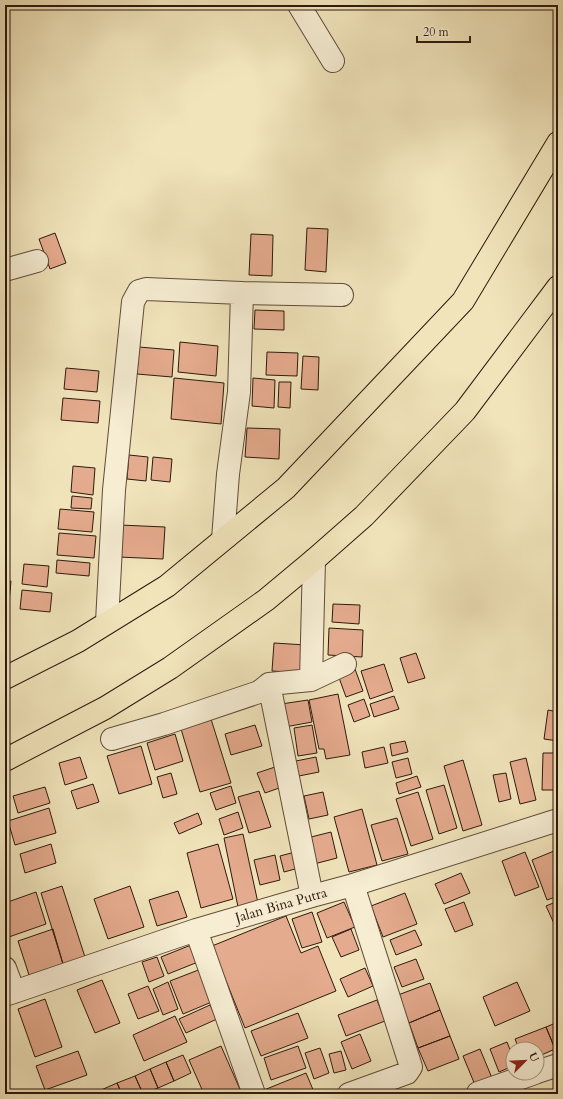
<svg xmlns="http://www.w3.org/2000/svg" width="563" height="1099" font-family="Cardo,serif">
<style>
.building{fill:#e5ab8e;stroke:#2e190e}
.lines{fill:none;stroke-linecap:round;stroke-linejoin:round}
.minor-casing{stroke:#5f4c39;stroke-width:24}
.major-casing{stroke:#2e190e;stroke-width:24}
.minor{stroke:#f6edd3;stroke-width:22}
.major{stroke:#f1e4bb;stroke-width:22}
.labels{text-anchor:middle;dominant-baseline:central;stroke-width:3.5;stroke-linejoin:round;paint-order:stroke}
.street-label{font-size:14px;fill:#2e190e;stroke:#f6edd3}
</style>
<rect width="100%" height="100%" fill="#f1e4bb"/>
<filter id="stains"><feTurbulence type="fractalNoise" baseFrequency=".005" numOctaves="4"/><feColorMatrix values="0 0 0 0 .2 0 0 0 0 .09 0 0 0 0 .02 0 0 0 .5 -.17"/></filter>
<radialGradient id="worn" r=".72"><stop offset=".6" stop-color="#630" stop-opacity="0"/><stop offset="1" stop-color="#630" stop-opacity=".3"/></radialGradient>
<path class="building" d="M307 228 328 229 326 272 305 270Z
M55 233 66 263 50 269 39 239Z
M251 234 273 235 272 276 249 275Z
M255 310 284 311V330L254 329Z
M180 342 218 346 216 376 178 372Z
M139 347 174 350 172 377 137 374Z
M267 352 298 353 297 376 266 375Z
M303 356 319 357 318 390 301 389Z
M66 368 99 371 97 392 64 389Z
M174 378 224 383 221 424 171 419Z
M253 378 275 380 274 408 252 406Z
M279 382H291L290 408 278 407Z
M63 398 100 401 98 423 61 420Z
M247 428 280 429 279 459 245 457Z
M129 455 148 457 146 481 127 479Z
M153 457 172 459 170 482 151 480Z
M73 466 95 468 93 495 71 492Z
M5 470H7L5 495Z
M72 496 92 498 91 509 71 508Z
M60 509 94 512 92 532 58 529Z
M120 525 165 527 163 559 119 557Z
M59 533 96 536 94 558 57 555Z
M57 560 90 563 89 576 56 573Z
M24 564 49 566 47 587 22 584Z
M5 581H11L9 603H5Z
M22 590 52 593 50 612 20 609Z
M333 604 360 605 359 624 332 622Z
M329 628 363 630 362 657 328 655Z
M274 643 306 645 305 673 272 671Z
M416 653 425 678 408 683 400 658Z
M384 664 393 691 370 699 361 671Z
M355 669 363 691 346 697 338 675Z
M338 694 350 755 326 759 324 749H319L309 700Z
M394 696 399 709 374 717 370 704Z
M364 699 370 716 354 722 348 705Z
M308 700 312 722 285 727 281 704Z
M548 710 558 712V741L544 739Z
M211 719 231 783 200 792 181 729Z
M255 725 262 746 231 755 225 734Z
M312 725 317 753 298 756 294 728Z
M175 734 183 761 155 770 147 743Z
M405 741 408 752 392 756 390 744Z
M141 746 152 784 119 794 107 756Z
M384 747 388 763 365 768 362 752Z
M543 753H558V790H542Z
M80 757 87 778 65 785 59 763Z
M316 757 319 772 294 777 291 762Z
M408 758 412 774 396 778 392 762Z
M526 758 536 800 520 804 510 762Z
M463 760 482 825 463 831 444 766Z
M275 767 282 787 265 793 257 773Z
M171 773 177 794 163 798 157 777Z
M506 773 511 799 499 802 493 775Z
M417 776 421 787 399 794 396 783Z
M93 784 99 802 77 809 71 791Z
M444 785 457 828 439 834 426 790Z
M231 786 236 803 216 810 210 793Z
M45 787 50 803 18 813 13 796Z
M259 791 271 827 249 833 238 797Z
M323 792 328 815 309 819 304 796Z
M418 792 433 839 411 846 396 799Z
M49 808 56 833 15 845 8 821Z
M362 809 377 865 349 872 334 817Z
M238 812 243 828 224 835 219 819Z
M198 813 202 824 179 834 174 823Z
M397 818 408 854 382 861 371 825Z
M331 832 337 858 314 864 307 838Z
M243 834 258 903 238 907 224 838Z
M51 844 56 863 25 873 20 854Z
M218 844 233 899 201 908 187 853Z
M554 851 558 861V896L547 900 532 860Z
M295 852 299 868 284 872 280 856Z
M525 852 539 887 515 896 502 861Z
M275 855 280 880 260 885 254 860Z
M461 873 470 893 444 904 435 884Z
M62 886 85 957 63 964 41 893Z
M130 886 144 927 108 939 94 899Z
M178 891 187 917 157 926 149 900Z
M36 892 46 924 6 938 5 903Z
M405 893 417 924 383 937 371 906Z
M558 901V929L557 930 546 906Z
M344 902 355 927 327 938 317 913Z
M464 902 473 925 455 932 445 909Z
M312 912 322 942 302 948 292 919Z
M286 916 301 953 318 946 336 991 245 1028 212 946Z
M53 929 63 964 29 975 18 941Z
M351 929 359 950 341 957 332 937Z
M415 930 422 945 396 955 390 940Z
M191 945 198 962 168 974 161 957Z
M157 957 164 976 149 982 142 962Z
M416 959 424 979 402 987 394 967Z
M365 968 373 986 348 997 340 979Z
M201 969 214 1001 183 1014 170 981Z
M102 980 120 1023 95 1033 77 990Z
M168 982 178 1009 163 1015 153 989Z
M517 982 530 1011 495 1026 483 997Z
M430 983 440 1010 409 1023 398 995Z
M148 986 159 1011 138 1019 128 994Z
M45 999 62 1047 35 1057 18 1009Z
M377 1000 385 1021 346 1036 338 1015Z
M210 1005 217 1019 186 1033 179 1019Z
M440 1010 450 1036 418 1048 409 1023Z
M298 1013 308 1038 261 1056 251 1031Z
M175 1016 187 1042 144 1061 133 1035Z
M558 1022V1048L555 1049 546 1027Z
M546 1027 555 1049 537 1057V1049H519L515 1039Z
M360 1034 371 1061 352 1069 341 1042Z
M450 1036 459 1059 428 1071 418 1048Z
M507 1042 513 1057V1066L499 1072 490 1049Z
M221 1046 242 1094H204L189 1060Z
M298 1046 306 1068 271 1080 264 1058Z
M320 1048 329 1073 314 1079 305 1053Z
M480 1049 492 1078 475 1085 463 1056Z
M78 1051 87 1075 45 1090 36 1066Z
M341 1051 346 1070 334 1073 329 1054Z
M183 1055 191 1073 174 1081 166 1062Z
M166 1062 174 1081 158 1088 150 1069Z
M150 1069 158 1088 143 1094 135 1076Z
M306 1073 314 1092 309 1094H266L264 1090Z
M135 1076 143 1094H122L117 1083Z
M117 1083 122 1094H103L101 1090Z
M74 1090 76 1094H64Z
M101 1090 103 1094H92Z"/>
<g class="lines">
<defs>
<path id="minor" d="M299 5 333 61
M5 270 37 261
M223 539 228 474 239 392 242 293 342 295
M107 622 114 490 133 302 139 291 146 289 242 293
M311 680 314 560
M269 684 312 896
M112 739 164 724 259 692 269 684 311 680 345 664
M196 930 254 1094
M5 968 14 992
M5 995 196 930 312 896 353 885 558 820
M537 1072 558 1065
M478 1093 535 1073
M349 1094 407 1073 411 1067 353 885"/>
<path id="major" d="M5 678 78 641 167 586 286 488 463 301 558 143
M5 760 105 708 170 668 266 600 314 560 364 516 465 411 558 287"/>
</defs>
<use href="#minor" class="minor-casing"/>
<use href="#major" class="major-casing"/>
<use href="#minor" class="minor"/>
<use href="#major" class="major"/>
</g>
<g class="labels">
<g class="street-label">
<text transform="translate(281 905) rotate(-16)">Jalan Bina Putra</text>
</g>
</g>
<rect width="563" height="1099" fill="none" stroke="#f1e4bb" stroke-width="20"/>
<rect x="6" y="6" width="551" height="1087" fill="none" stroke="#2e190e" stroke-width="2"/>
<rect x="10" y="10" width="543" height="1079" fill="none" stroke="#2e190e"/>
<g transform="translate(525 1061) rotate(66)"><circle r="19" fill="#f6edd3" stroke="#a69884"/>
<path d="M0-3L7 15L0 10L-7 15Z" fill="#8f2418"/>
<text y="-6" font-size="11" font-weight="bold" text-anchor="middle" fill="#2e190e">U</text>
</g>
<path d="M417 36v6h53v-6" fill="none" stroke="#2e190e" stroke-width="2"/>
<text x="423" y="36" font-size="12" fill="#2e190e" stroke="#f6edd3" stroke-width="3" paint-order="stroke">20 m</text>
<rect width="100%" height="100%" filter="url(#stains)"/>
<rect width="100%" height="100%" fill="url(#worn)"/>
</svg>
